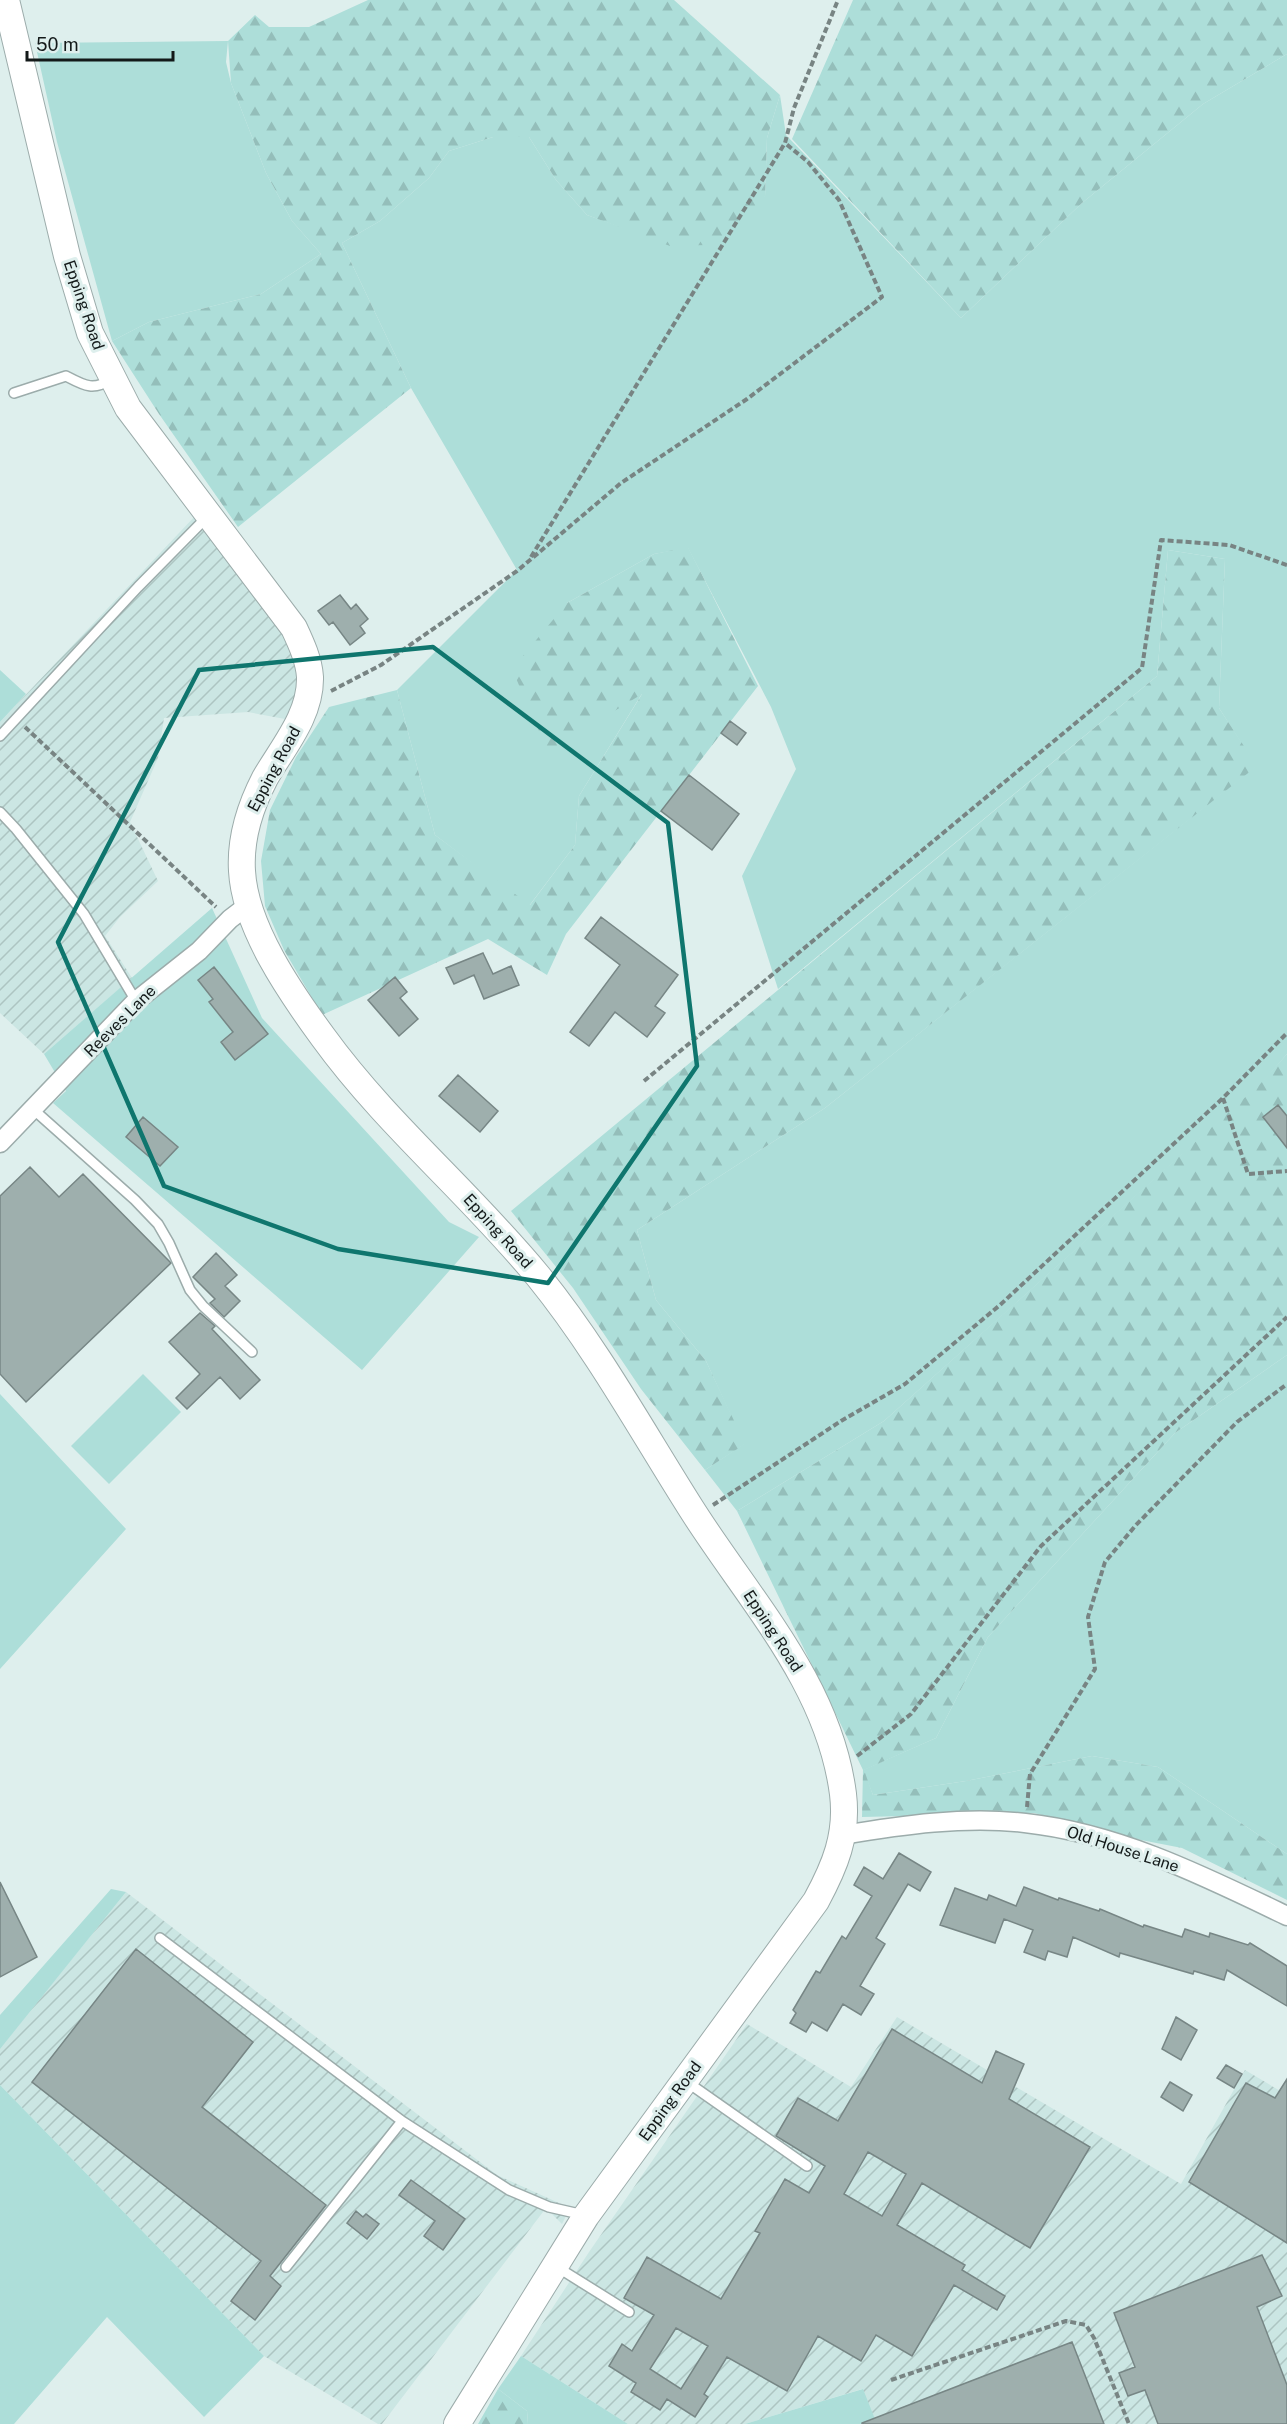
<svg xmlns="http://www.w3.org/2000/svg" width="1287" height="2424" font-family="'Public Sans',sans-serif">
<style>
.industrial{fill:url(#industrial-furrows)}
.green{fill:#added9}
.forest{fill:url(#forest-firs)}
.building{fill:#9eafad;stroke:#778685;stroke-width:1.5;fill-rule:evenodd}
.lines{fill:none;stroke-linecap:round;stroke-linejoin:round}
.service-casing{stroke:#9cacab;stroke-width:12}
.minor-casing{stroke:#9cacab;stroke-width:21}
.secondary-casing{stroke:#9cacab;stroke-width:28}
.path{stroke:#788483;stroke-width:4;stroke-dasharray:6 3;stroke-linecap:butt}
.service{stroke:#fff;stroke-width:9}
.minor{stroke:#fff;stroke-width:18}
.secondary{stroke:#fff;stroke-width:26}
.marked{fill:none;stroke:#0f766e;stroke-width:4.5;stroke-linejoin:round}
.labels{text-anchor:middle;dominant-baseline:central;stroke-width:6;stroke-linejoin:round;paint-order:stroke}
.street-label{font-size:16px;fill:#131919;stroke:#deefed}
</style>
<defs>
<pattern id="industrial-furrows" width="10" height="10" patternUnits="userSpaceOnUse" patternTransform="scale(1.5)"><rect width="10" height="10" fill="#cbe6e3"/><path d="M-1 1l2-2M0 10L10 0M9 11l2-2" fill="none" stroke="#adc5c2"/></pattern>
<pattern id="forest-firs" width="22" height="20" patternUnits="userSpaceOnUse" patternTransform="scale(1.5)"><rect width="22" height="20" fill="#added9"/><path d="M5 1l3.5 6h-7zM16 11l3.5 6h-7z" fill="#94beba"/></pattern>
</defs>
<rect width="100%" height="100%" fill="#deefed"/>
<path class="industrial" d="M197 514 288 635 301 691 285 719 248 712 164 718 158 758 130 822 158 881 120 917 105 936 132 978 44 1054 0 1013V722Z
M126 1892 497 2175 570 2208 562 2224 546 2208 382 2424H378L264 2356 0 2085V2048Z
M897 2017 1181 2184 1245 2070 1287 2095V2424H877L862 2389 745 2424H628L521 2356 589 2252 747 2024 851 2087Z"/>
<path class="green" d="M228 41 226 62 231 83 266 173 292 221 321 254 261 294 149 322 112 341 57 142 35 43Z
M1287 54V1054L1262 1083 884 1421 737 1511 705 1470 744 1444 706 1361 656 1300 637 1230 825 1108 1256 766 1219 708 1225 559 1168 550 1157 676 778 989 742 876 796 769 771 707 688 548 654 554 567 603 643 692 579 796 575 845 529 906 435 835 397 690 517 570 411 388 342 243 380 221 429 178 449 151 493 137H529L556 180 587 215 624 228 765 196 767 138 780 95 786 135 961 318 1082 203 1203 104Z
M0 670 26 694 0 722Z
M212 908 262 1018 449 1222 479 1237 362 1370 53 1103 66 1091 44 1054Z
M1287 1355V1854L1158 1767 1092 1756 966 1781 873 1795 863 1770 936 1738 988 1637 1175 1433Z
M143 1374 181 1412 109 1484 71 1446Z
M0 1394 126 1529 0 1669Z
M111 1889 126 1892 0 2049V2015Z
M0 2085 264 2356 204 2417 107 2317 14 2424H0Z
M521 2356 628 2424H528L527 2411 498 2389Z
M863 2389 877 2424H745Z"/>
<path class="forest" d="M368 0H674L780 95 767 138 765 196 742 232 707 245 670 246 587 215 556 180 529 137H493L449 151 429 178 380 221 342 243 411 388 238 527 159 414 112 341 149 322 261 294 321 254 292 221 266 173 231 83 228 41 255 15 269 27H309Z
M853 0H1287V54L1203 104 1082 203 961 318 792 139Z
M688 547 758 686 566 934 547 975 488 939 322 1015 284 950 265 906 261 861 270 810 296 757 329 707 397 690 435 835 530 905 575 845 579 796 642 694 548 752 512 669 567 603 654 554Z
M1168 550 1225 559 1219 708 1257 766 825 1108 637 1230 656 1300 706 1361 745 1444 705 1470 641 1389 573 1288 511 1211 1157 676Z
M1287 1054V1355L1175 1433 988 1637 936 1738 864 1770 873 1795 966 1781 1092 1756 1158 1767 1287 1854V1900L1182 1848 1141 1840 1034 1813 862 1817 863 1770 737 1511 884 1421 1261 1083Z
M498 2389 527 2411 528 2424H478Z"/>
<path class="building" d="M340 595 351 609 356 604 368 619 360 626 365 633 350 645 333 622 329 625 318 611Z
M730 721 746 733 737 745 721 733Z
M689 775 739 814 712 850 661 811Z
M601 917 678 975 655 1006 665 1013 647 1037 615 1012 589 1046 570 1032 620 965 585 938Z
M483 953 493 974 511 966 519 985 484 999 474 975 454 984 446 968Z
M214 967 268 1034 235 1060 221 1042 233 1032 209 1002 213 999 198 980Z
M395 977 407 992 400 998 418 1019 399 1036 368 1000Z
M458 1075 498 1111 480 1132 439 1096Z
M1278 1105 1287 1116V1148L1263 1117Z
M143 1117 178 1147 160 1166 126 1137Z
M30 1167 59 1197 83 1174 171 1263 26 1402 0 1374V1196Z
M216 1253 237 1275 225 1286 240 1301 224 1317 210 1303 215 1299 193 1277Z
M200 1313 215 1326 212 1329 260 1380 240 1399 220 1377 187 1409 176 1398 200 1374 169 1342Z
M899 1853 931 1872 920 1891 908 1884 876 1938 885 1944 860 1986 874 1994 861 2015 843 2004 827 2031 812 2022 806 2032 790 2023 796 2013 793 2010 816 1971 820 1973 842 1936 846 1939 872 1896 854 1885 864 1867 883 1879Z
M0 1882 37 1957 0 1977Z
M1024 1887 1058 1900 1059 1898 1099 1911 1100 1909 1143 1927 1144 1925 1182 1937 1185 1929 1209 1937 1210 1933 1248 1945 1250 1943 1287 1966V2006L1227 1970 1224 1980 1194 1971 1193 1974 1120 1953 1119 1957 1073 1937 1067 1957 1048 1951 1045 1960 1024 1952 1033 1930 1004 1919 995 1943 940 1925 955 1888 987 1900 989 1895 1016 1906Z
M136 1949 253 2042 202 2107 326 2205 270 2276 281 2286 255 2320 231 2301 261 2261 32 2082Z
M1176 2017 1197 2030 1181 2060 1162 2049Z
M892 2029 982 2083 996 2051 1024 2064 1009 2099 1090 2147 1030 2248 922 2183 897 2225 965 2265 962 2270 1005 2296 997 2310 954 2285 912 2356 876 2335 861 2361 818 2336 787 2391 727 2357 704 2394 708 2397 695 2417 667 2399 660 2410 631 2392 636 2383 609 2366 622 2344 632 2351 654 2315 624 2298 647 2257 721 2299 760 2233 755 2231 785 2179 809 2193 825 2166 776 2136 798 2098 838 2121ZM868 2152 906 2174 882 2216 844 2194ZM676 2328 708 2346 681 2389 650 2369Z
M1226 2065 1242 2074 1234 2088 1217 2078Z
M1287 2079V2243L1189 2182 1246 2083 1275 2098Z
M1170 2082 1192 2095 1183 2111 1161 2097Z
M411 2180 465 2219 443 2250 424 2236 435 2221 399 2195Z
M356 2211 363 2217 366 2214 379 2224 367 2239 347 2223Z
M1262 2255 1282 2296 1257 2307 1287 2385V2424H1158L1145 2390 1128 2396 1119 2373 1135 2367 1114 2313Z
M1072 2342 1104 2424H862V2423Z"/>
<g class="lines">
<defs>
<path id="service" d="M14 393 66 376C85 386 93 391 112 379
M0 736 138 587 207 517
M0 812 16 829 84 914 136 1001
M34 1110 135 1200 158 1224 169 1243 190 1290 203 1306 252 1352
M160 1938 402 2121
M687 2082 807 2166
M286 2267 402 2121 509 2190 549 2207 584 2215
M557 2267 629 2312"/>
<path id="minor" d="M0 1143 136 1001 199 951 230 919 247 906
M843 1835C902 1825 965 1816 1025 1823 1118 1833 1204 1876 1287 1916"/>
<path id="secondary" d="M6 0 67 256 90 333 128 408 294 628C301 643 309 660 310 677 311 715 283 747 265 778 250 807 240 839 242 871 245 927 290 992 323 1037 386 1124 470 1193 538 1276 598 1350 643 1433 694 1513 751 1602 829 1685 843 1794 848 1835 835 1866 816 1901L586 2216 457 2424"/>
</defs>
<use href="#service" class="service-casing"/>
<use href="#minor" class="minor-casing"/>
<use href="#secondary" class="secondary-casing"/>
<path class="path" d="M531 557 785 143 794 108 838 0
M331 691 381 665 517 571 621 483 747 399 882 297 839 200 808 162 785 143
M25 727 216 907
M644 1081 1142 668 1161 540 1229 545 1287 565
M1223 1098 1248 1174 1287 1171
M713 1505 841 1421 905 1384 1000 1305 1223 1098 1287 1033
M857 1756 911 1714 1041 1546 1287 1317
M1027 1807 1030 1774 1095 1669 1088 1617 1105 1562 1136 1525 1237 1422 1287 1384
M891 2380 1066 2321 1086 2325 1094 2338 1129 2424"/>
<use href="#service" class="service"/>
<use href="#minor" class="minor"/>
<use href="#secondary" class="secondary"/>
</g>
<path class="marked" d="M433 647 668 823 697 1066 548 1283 338 1249 164 1186 58 942 199 670Z"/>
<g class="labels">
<g class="street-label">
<text transform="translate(84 305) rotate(71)">Epping Road</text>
<text transform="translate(274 769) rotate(-62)">Epping Road</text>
<text transform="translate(120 1021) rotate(-45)">Reeves Lane</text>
<text transform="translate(498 1231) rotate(48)">Epping Road</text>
<text transform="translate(773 1631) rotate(57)">Epping Road</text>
<text transform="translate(1123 1849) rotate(18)">Old House Lane</text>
<text transform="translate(670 2101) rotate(-54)">Epping Road</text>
</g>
</g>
<path d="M27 51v9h146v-9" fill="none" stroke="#131919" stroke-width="3"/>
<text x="36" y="51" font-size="18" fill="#131919" stroke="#deefed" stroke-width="4.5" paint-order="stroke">50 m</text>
</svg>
